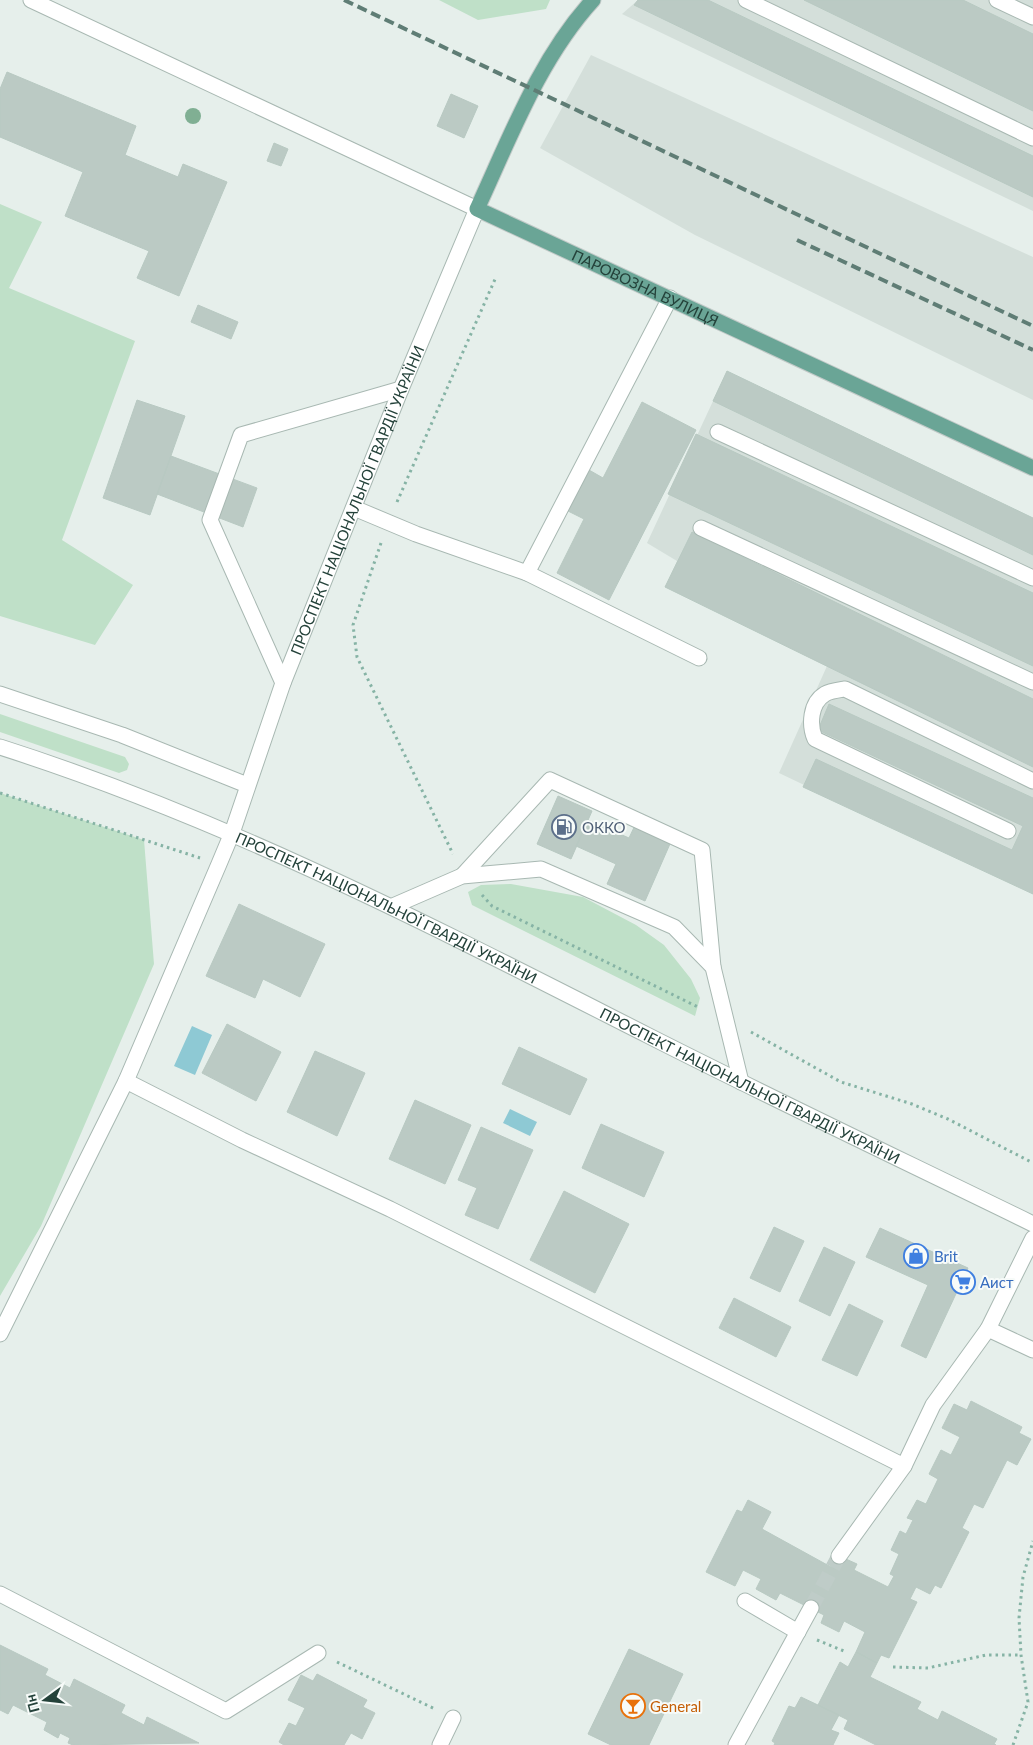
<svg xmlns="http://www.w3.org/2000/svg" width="1033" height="1745" font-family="Lato,sans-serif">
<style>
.built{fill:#d4dfda}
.green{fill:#bfe0c8}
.water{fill:#8ec9d4}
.building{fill:#bbcac4;stroke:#b8c9c2}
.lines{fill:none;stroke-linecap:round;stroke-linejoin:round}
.minor-tunnel{stroke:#bfccc8;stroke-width:15;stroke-dasharray:15 8;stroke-linecap:butt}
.minor-casing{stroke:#a8b8b2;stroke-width:17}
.major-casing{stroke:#c2cac8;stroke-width:17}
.path{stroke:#86b3a5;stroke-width:3;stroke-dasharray:2.5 4;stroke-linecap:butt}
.minor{stroke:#fff;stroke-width:15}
.major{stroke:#6aa596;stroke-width:15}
.rail{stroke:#5f7d75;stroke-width:4;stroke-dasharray:10 5;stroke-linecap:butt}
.tree{fill:#80af93}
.labels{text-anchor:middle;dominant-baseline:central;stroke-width:4;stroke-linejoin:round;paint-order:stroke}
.street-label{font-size:15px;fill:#24423a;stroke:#f7fbf9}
.service-label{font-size:15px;fill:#4e5e75;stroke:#f7fbf9;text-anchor:start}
.shop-label{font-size:15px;fill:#366cbe;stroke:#f7fbf9;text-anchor:start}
.food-label{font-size:15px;fill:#c56008;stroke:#f7fbf9;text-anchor:start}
</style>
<rect width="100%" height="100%" fill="#e6efeb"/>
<path class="built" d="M638 0H1033V211L622 14Z
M591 55 1033 257V400L695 235 540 148Z
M727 371 1033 518V894L779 773 827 666 665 587 677 561 647 543Z"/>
<path class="green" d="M439 0H550L546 9 478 20Z
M0 204 42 222 9 288 135 341 62 540 133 585 95 645 0 616Z
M0 714 125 757 129 764 127 770 119 773 0 732Z
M0 793 144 840 154 964 41 1226 0 1296Z
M511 884 583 897 636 925 664 945 691 979 700 998 695 1016 472 905 468 892 481 885Z"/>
<path class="water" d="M192 1026 212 1035 195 1075 174 1066Z
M510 1109 537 1122 530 1136 503 1123Z"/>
<path class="building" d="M638 0H708L1033 156V197L634 5Z
M804 0H963L1033 34V111Z
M7 72 136 126 125 155 178 177 183 164 227 182 179 296 137 278 149 251 65 216 83 172 0 137V89Z
M451 94 478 106 464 138 437 126Z
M274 143 288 149 281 166 267 161Z
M198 305 238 322 231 339 191 322Z
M727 371 1033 518V555L713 401Z
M137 400 185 416 150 515 103 498Z
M642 402 696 430 609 600 557 573 584 519 568 511 589 470 603 478Z
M696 434 1033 593V666L668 494Z
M171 456 257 488 243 527 157 494Z
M692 532 1033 699V767L665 587Z
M829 704 1033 798V894L803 787 816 759 1012 850 1023 826 818 730Z
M558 796 592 811 571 859 537 844Z
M588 820 629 838 637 821 673 837 645 901 607 884 616 864 576 846Z
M239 904 325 944 300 997 263 979 255 998 206 976Z
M227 1024 281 1052 256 1101 202 1073Z
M519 1047 587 1079 570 1115 502 1084Z
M315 1051 365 1073 337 1136 287 1112Z
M415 1100 471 1125 445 1184 389 1159Z
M601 1124 664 1152 644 1197 582 1168Z
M481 1127 533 1150 498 1229 465 1215 477 1188 458 1180Z
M564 1191 629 1224 595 1293 530 1260Z
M774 1227 804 1241 780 1292 750 1278Z
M880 1228 968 1268 926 1358 901 1346 928 1285 866 1257Z
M824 1247 855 1262 830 1316 799 1301Z
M734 1298 791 1327 776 1357 719 1328Z
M849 1304 883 1321 857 1376 822 1360Z
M971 1401 1022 1427 1019 1433 1031 1439 1017 1465 1007 1460 983 1508 974 1504 962 1528 969 1532 941 1588 935 1585 930 1594 916 1587 910 1599 917 1602 889 1658 881 1655 877 1663 856 1652 865 1632 844 1621 839 1632 821 1623 824 1615 780 1593 776 1600 756 1589 761 1579 743 1570 735 1586 706 1572 737 1510 742 1512 748 1500 771 1512 762 1529 831 1567 837 1555 857 1564 854 1570 888 1587 894 1576 890 1574 899 1554 891 1550 900 1531 906 1534 913 1520 907 1518 917 1500 926 1504 938 1479 929 1474 941 1450 951 1455 960 1437 942 1428 954 1404 967 1410Z
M0 1645 48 1669 45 1675 70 1688 74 1679 125 1705 121 1713 144 1725 147 1717 199 1743 73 1745 68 1743 70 1738 60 1733 58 1738 44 1730 47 1722 13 1705 8 1714 0 1710Z
M629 1649 683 1674 649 1745H611L588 1734Z
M856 1652 877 1663 870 1677 921 1702 917 1709 938 1720 942 1711 997 1739 994 1744 996 1745H876L844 1729 848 1720 818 1705 840 1662 848 1667Z
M317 1674 367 1700 363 1707 375 1713 362 1739 351 1733 344 1745H284L279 1742 289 1723 296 1726 305 1708 288 1700 301 1675 313 1681Z
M801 1697 839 1715 831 1730 839 1733 833 1745H774L775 1743 772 1741 789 1706 795 1708Z"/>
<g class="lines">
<path class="minor-tunnel" d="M811 1608 839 1556"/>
<defs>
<g id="minor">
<path d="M746 0 1033 138"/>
<path d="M997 0 1033 17"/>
<path d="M718 432 1033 578"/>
<path d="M354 508 416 534 527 573 670 298"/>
<path d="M701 528 1033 682"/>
<path d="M527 573 699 658"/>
<path d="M283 683 210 520 241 435 401 389"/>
<path d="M0 694 122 735 247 785"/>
<path id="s1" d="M0 747C229 820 434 927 647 1035 775 1100 904 1161 1033 1224"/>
<path d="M1008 831 815 739C809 725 810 703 825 694 830 691 839 690 845 689L1033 781"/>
<path d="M462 876 550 780 702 850 713 967"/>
<path d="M393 906 462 876 541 869 674 927 713 967 741 1082"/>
<path d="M126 1081 242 1140 390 1209 904 1466"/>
<path d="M1033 1238 988 1329 1033 1350"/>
<path id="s2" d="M0 1334 126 1081 219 864 232 833 283 683 401 389 477 209 31 0"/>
<path d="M839 1556 904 1466 933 1405 988 1329"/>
<path d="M0 1594 226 1711 318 1653"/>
<path d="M745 1601 798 1632"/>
<path d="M440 1745 453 1718"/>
<path d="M736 1745 811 1608"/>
</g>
<g id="major">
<path id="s3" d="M593 0C539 59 510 138 477 209L1033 468"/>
</g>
</defs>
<use href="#minor" class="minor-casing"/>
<use href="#major" class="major-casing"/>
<path class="path" d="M397 502 496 277
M381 543 353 625 357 657 453 854
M0 793 200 858
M482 895 492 906 700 1008
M751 1032 841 1082 912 1104 948 1119 1033 1163
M817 1640 844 1651
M337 1662 435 1709
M893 1667 928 1668 986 1655H1021
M1013 1745 1028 1702 1021 1655 1019 1618 1023 1577 1033 1541"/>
<use href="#minor" class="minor"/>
<use href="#major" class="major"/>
<path class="rail" d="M344 0 1033 326
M797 240 1033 350"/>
</g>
<circle class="tree" cx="193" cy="116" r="8"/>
<defs>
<symbol id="fuel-ring" viewBox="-11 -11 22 22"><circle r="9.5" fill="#f7fbf9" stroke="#5c6f8a" stroke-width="1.5"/><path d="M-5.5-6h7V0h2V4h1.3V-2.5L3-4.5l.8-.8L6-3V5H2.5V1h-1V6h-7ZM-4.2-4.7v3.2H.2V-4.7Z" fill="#5c6f8a"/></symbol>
<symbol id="shop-ring" viewBox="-11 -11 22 22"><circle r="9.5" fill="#f7fbf9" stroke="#3f7fe0" stroke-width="1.5"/><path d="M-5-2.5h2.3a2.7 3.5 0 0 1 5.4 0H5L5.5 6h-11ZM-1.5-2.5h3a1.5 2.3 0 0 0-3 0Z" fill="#3f7fe0"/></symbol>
<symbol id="supermarket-ring" viewBox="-11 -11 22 22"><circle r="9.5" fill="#f7fbf9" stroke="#3f7fe0" stroke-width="1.5"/><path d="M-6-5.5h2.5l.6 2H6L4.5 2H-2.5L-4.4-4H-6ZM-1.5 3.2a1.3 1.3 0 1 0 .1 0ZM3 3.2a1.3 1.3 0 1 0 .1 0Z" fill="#3f7fe0"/></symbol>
<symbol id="bar-ring" viewBox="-11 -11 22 22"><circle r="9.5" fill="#f7fbf9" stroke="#e8710a" stroke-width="1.5"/><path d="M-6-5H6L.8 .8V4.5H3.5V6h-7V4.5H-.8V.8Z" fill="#e8710a"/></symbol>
</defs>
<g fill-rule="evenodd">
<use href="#fuel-ring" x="550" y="813" width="28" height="28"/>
<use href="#shop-ring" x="902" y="1242" width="28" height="28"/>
<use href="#supermarket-ring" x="949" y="1268" width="28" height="28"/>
<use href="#bar-ring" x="619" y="1692" width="28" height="28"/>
</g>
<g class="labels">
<g class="street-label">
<text stroke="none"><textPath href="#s3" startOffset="426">ПАРОВОЗНА ВУЛИЦЯ</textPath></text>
<text stroke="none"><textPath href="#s2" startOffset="908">ПРОСПЕКТ НАЦІОНАЛЬНОЇ ГВАРДІЇ УКРАЇНИ</textPath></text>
<text stroke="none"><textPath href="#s1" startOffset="419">ПРОСПЕКТ НАЦІОНАЛЬНОЇ ГВАРДІЇ УКРАЇНИ</textPath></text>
<text stroke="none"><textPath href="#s1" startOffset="824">ПРОСПЕКТ НАЦІОНАЛЬНОЇ ГВАРДІЇ УКРАЇНИ</textPath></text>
</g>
<g class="service-label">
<text x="582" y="827">ОККО</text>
</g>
<g class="shop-label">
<text x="934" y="1256">Brit</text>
<text x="980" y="1282">Аист</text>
</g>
<g class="food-label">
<text x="650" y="1706">General</text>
</g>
</g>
<g transform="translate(45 1700) rotate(255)" stroke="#f7fbf9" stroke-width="4" paint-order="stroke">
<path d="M0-4L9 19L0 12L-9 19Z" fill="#24423a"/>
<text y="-8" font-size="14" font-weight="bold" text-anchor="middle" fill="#24423a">Пн</text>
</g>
</svg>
